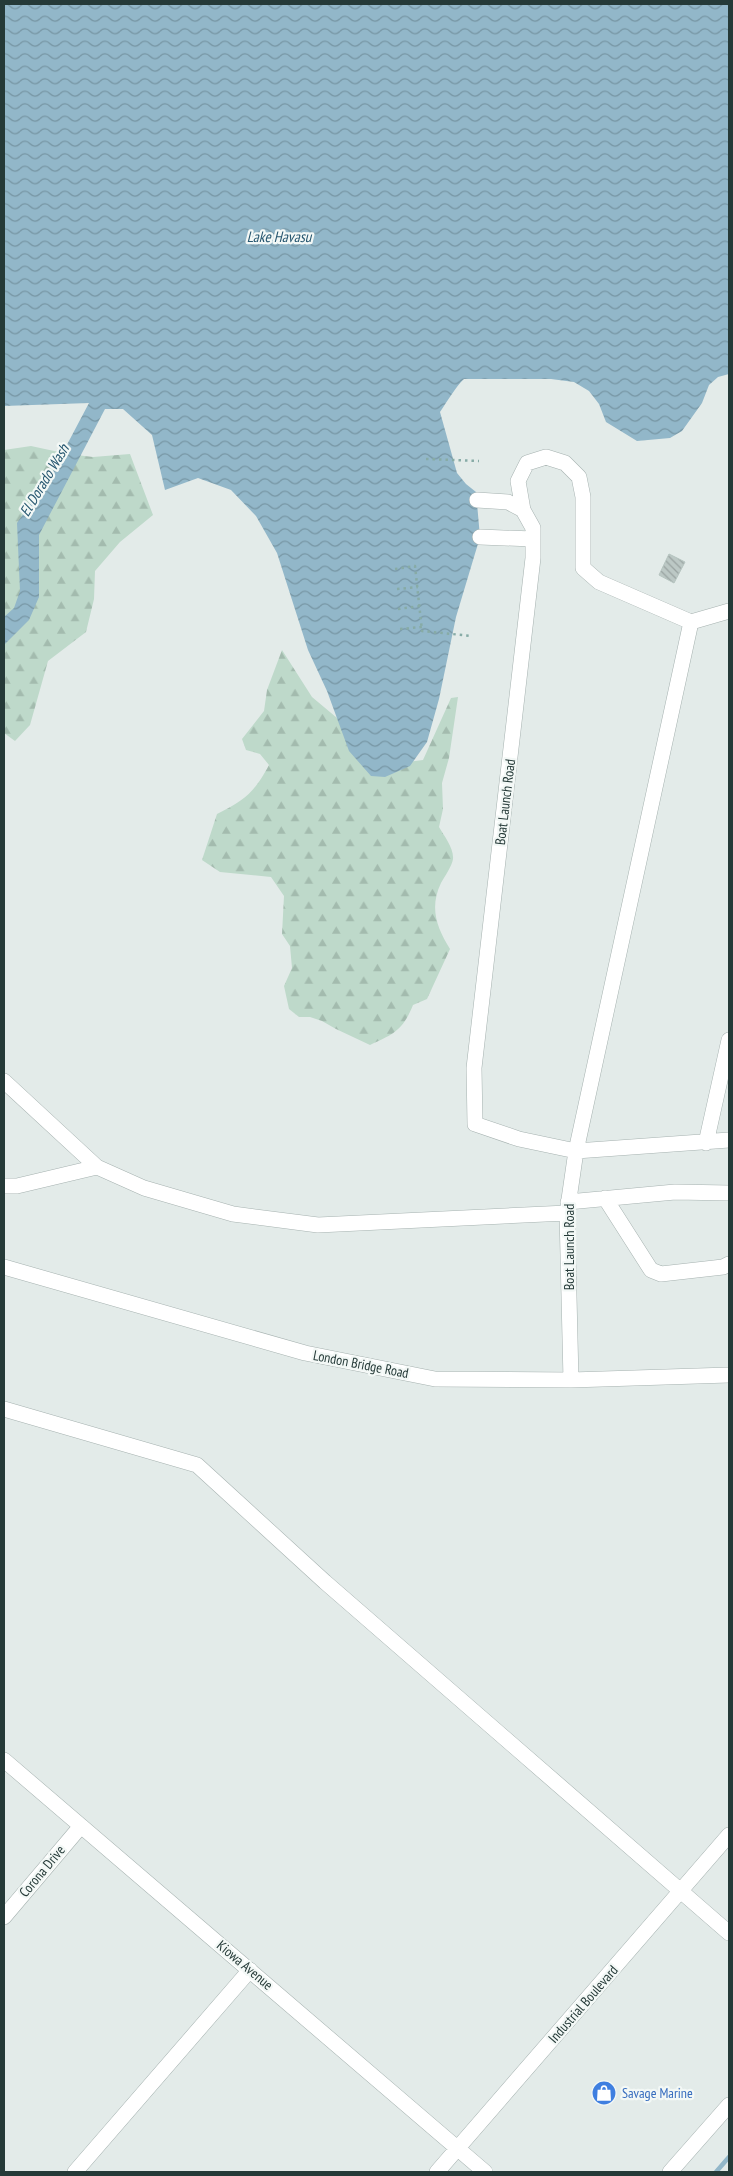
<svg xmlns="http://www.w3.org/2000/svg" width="733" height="2176" font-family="'PT Sans Narrow',sans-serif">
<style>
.forest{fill:url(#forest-firs)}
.water{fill:url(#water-waves)}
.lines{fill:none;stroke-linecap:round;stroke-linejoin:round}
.stream{stroke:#92b7c9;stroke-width:4.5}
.building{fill:url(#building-back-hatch);stroke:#b6c4c0}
.minor-casing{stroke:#a6b2b0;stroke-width:16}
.path{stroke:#87aba6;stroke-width:2.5;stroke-dasharray:2.5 4;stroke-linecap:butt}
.minor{stroke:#fff;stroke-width:15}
.labels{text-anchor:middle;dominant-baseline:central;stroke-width:4.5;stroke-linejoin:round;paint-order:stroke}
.street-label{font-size:14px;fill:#253a38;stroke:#f3f8f6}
.shop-label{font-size:14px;fill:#366cbe;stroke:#f3f8f6;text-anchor:start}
.water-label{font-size:15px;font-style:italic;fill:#26566f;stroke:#f3f8f6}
</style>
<defs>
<pattern id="forest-firs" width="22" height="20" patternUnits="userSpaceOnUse" patternTransform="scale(1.25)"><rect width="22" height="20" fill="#bed9ca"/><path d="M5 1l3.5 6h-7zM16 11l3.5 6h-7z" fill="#a3bbae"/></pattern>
<pattern id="water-waves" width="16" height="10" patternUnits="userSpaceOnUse" patternTransform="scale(1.25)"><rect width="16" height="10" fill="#92b7c9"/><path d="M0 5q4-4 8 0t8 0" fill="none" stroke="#7796a4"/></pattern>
<pattern id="building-back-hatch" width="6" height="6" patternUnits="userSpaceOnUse" patternTransform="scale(1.25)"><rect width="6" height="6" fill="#bcc8c5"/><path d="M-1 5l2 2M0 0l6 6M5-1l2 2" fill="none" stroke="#99a3a1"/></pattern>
</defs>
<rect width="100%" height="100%" fill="#e3ebe9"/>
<path class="forest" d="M31 446 68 454 93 457 130 454 153 515 120 542 95 571 94 599 86 632 48 661 30 725 15 741 4 733V450Z
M282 650 312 697 392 764 423 760 451 698 458 697 449 758 442 783 443 809 439 827C444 836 454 848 453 859 452 866 445 876 441 883 429 908 437 928 450 949L427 999 413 1005C403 1030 394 1034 370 1045L336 1029 322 1021 310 1017H299L289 1009 284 986 292 968 290 946 282 934 284 896 271 877 220 872 202 860 217 814C245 800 254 793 269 765L260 754 246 750 242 739 264 711 267 690Z"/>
<path class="water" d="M4 4H729V374L718 377 709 385 702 403 682 431 670 438 637 441 606 422 599 404 589 391 574 382 551 379H464C456 386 447 402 440 412L457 473 466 484 476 492 480 537 456 617 439 699 427 742 410 766 385 777 371 776 349 751 327 691 308 650 277 553 256 516 231 490 198 478 165 490 152 435 123 409H105L39 535V597L29 620 4 645V617L14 608 20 591 17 523 52 473 89 403 4 406Z"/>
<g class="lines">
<path class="stream" d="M716 2172 729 2157"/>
</g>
<path class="building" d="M669 554 685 562 674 583 659 575Z"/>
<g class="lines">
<defs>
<path id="minor" d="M477 500 508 502 523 510
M480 537 533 539
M729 611 691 622 599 582 583 568V497L579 477 565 463 546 457 527 463 518 481 523 510 533 528V558L474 1068 475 1124 519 1139 576 1151 729 1140
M4 1081 97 1167 144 1188 233 1214 318 1225 567 1213
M706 1143 729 1040
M4 1186H17L97 1167
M605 1198 651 1270 661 1274 723 1267 729 1264
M568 1202 675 1192 729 1193
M4 1267 305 1353 435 1379 571 1380 729 1375
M571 1380 567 1213 576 1151 691 622
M4 1409 197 1465 325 1582 729 1933
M4 1760 485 2172
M4 1917 81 1826
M75 2172 250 1970
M437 2172 729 1835
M670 2172 729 2105"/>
</defs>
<use href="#minor" class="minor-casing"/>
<path class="path" d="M426 459 479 461
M395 569 415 566 422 631 472 636
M397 589 418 587
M398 609 420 606
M400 629 422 627"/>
<use href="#minor" class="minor"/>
</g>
<defs>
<symbol id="shop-disc" viewBox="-11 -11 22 22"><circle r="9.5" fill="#3f7fe0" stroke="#f3f8f6"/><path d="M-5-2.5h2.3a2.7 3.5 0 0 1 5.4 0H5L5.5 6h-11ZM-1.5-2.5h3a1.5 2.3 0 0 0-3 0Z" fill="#fff"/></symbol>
</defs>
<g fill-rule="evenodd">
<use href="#shop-disc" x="590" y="2079" width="28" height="28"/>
</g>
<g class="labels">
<g class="street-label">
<text transform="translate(505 802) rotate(-83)">Boat Launch Road</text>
<text transform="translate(569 1247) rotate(-90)">Boat Launch Road</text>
<text transform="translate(361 1364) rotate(11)">London Bridge Road</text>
<text transform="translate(42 1871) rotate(-50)">Corona Drive</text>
<text transform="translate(245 1965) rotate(40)">Kiowa Avenue</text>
<text transform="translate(583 2004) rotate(-49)">Industrial Boulevard</text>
</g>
<g class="shop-label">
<text x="622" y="2093">Savage Marine</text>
</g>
<g class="water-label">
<text x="279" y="236">Lake Havasu</text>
<text transform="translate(44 480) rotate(-59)">El Dorado Wash</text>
</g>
</g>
<rect width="733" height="2176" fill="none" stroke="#253a38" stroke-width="10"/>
</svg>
